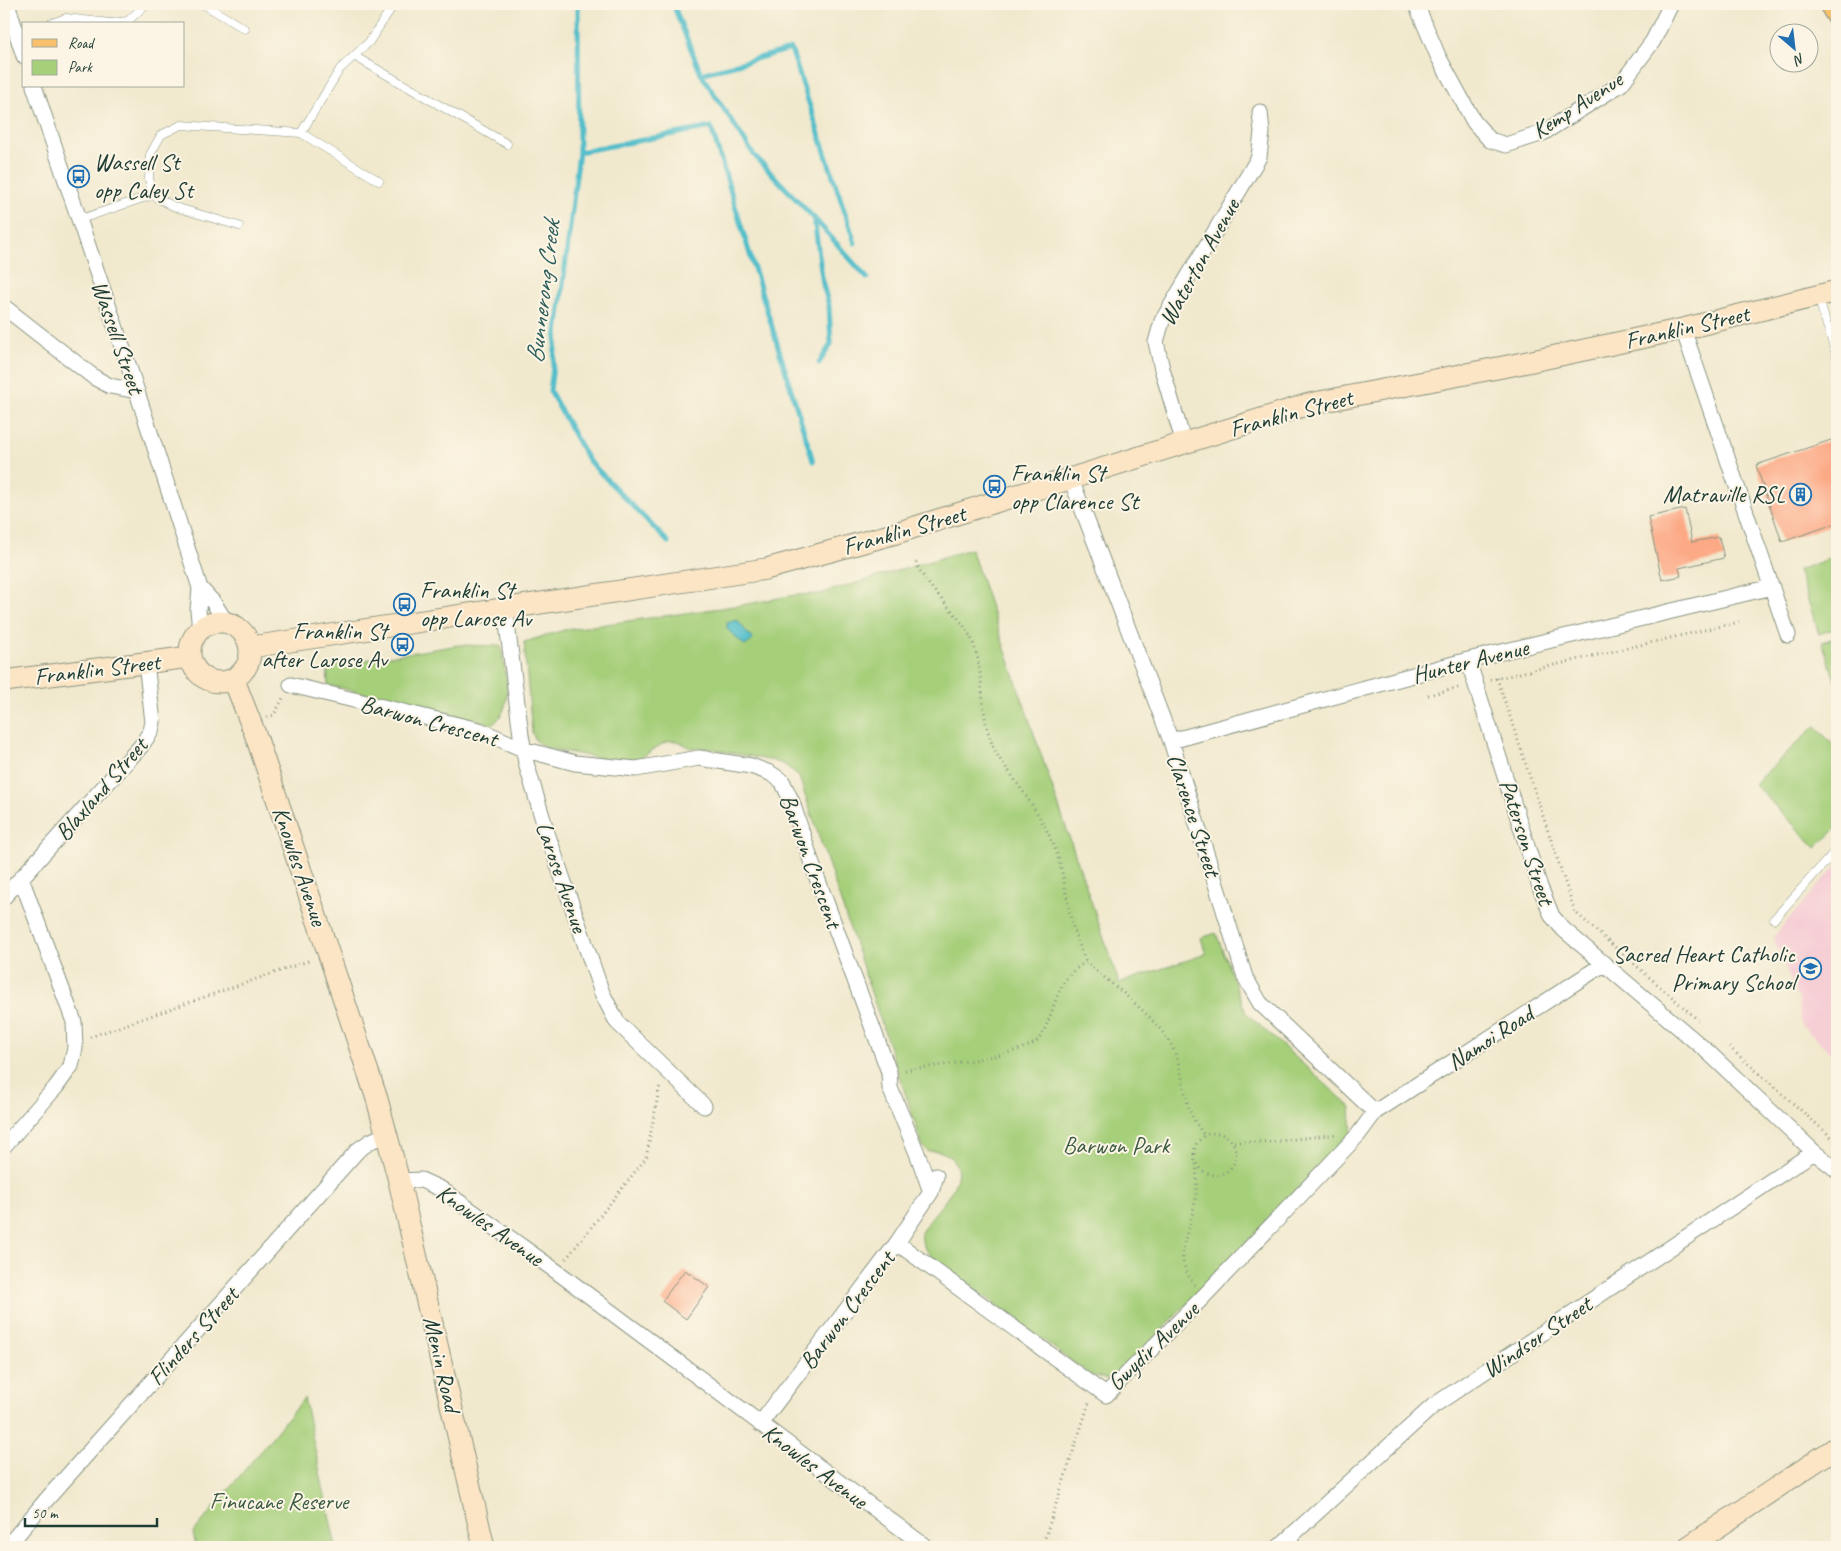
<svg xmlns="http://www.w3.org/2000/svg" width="1841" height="1551" font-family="Caveat,sans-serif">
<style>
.built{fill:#f6cfd5}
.green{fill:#a6cf7a;stroke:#628657}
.water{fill:#51beca;stroke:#387e7f}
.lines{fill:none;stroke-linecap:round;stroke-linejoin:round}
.stream{stroke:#51beca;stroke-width:5}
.building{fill:#fca985}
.lane-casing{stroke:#889381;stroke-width:9}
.street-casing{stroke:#889381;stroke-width:17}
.secondary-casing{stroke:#889381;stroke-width:23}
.primary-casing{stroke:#889381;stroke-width:27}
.path{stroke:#889381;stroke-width:3;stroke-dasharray:1 4;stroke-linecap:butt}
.lane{stroke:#fff;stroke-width:8}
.street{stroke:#fff;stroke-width:15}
.secondary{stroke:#fce5c4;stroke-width:21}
.primary{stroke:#f8bf6c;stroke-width:25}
.labels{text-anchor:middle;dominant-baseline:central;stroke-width:4;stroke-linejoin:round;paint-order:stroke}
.street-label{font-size:24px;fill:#1f3d34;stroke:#fcf5e5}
.poi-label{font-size:24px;fill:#1f3d34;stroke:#fcf5e5;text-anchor:start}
.park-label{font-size:24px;fill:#3a5a42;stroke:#fcf5e5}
.water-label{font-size:25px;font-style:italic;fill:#2c5d5a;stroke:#fcf5e5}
</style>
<rect width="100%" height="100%" fill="#fcf5e5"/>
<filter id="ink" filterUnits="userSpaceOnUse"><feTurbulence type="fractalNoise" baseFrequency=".02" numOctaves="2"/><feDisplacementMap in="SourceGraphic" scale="10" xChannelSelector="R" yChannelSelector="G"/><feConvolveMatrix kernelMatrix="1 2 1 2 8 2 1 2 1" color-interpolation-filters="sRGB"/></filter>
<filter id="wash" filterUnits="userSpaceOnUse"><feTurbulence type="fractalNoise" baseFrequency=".0096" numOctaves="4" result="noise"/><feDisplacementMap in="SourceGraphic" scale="20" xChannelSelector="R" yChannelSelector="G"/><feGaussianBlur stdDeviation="1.12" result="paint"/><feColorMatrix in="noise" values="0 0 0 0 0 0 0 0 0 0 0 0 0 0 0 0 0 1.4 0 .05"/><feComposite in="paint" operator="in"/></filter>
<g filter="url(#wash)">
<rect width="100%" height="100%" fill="#f1e9ce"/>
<path class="built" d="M1837 865V1058L1801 1025 1798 999 1773 937Z"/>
<path class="green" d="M971 549 1119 983 1206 954 1201 938 1216 933 1246 1013 1351 1107C1349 1117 1353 1124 1351 1134L1122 1371 1108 1379 1090 1375 931 1256 923 1246 921 1233C931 1212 975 1179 950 1157 943 1151 937 1150 928 1152L923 1147 799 777 785 765 774 761 707 748H691L678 741H669L662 744 642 757 623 761 594 757 545 748 536 741 532 733 524 642 564 630 742 605 795 595 819 594Z
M1837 556V628L1819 634 1798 570Z
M1837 637V686L1822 642Z
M459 645 501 646C504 670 516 707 493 724L328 685 327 666Z
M1815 726 1837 749V828L1816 848 1754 784Z
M304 1398 336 1547H196L193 1533Z"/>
<path class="water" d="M737 620 753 640 745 646 727 629V623Z"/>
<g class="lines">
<path class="stream" d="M578 4 579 152 550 391 588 460 668 542
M673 4 701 74 754 155 814 218 867 278
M701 74 791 49 855 243
M579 152 711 127 813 461
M814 218 823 285 829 305 831 344 819 363"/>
</g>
<g id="blocks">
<path class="building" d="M1837 438V523L1782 542 1756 465Z
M1685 509 1692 542 1719 537 1724 558 1679 568 1681 576 1662 580 1648 517Z
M685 1270 709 1287 686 1319 662 1301Z"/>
</g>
</g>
<g filter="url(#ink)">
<use href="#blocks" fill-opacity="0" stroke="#889381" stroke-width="1"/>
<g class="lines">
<defs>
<path id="lane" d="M203 4 245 29
M49 24 66 18 110 23 128 21 146 4
M354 56 507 144
M301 133 340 69 369 42 394 4
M78 220 152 195
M239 226 175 207 152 195 149 179 150 155 161 135 181 125 301 133 379 181
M1818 297 1837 357
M1774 919 1837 849"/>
<path id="street" d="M7 4 24 56
M1416 4 1438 56 1474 122 1490 140 1506 145 1543 133 1621 84 1653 41 1671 4
M34 86 129 367 200 588 198 610 200 629
M4 307 95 378 110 386 137 391
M1683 329 1788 635
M1184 444 1162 369 1156 342 1162 321 1259 157 1262 132 1260 112
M1071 479 1171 741 1245 977 1260 1003 1375 1112
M200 588 213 602 226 622
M505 608 521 735 526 763 547 833 602 993 617 1022 704 1106
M1468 660 1540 887 1552 916 1563 929 1709 1053 1814 1152 1837 1170
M291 685 479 730 523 749 575 763 636 769 699 758 751 766 770 773 782 781 792 802 813 867 889 1072 890 1088 917 1153 931 1192
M1171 741 1468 660 1772 587
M4 897 141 746 151 731 153 722 146 663
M4 1146 56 1087 71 1066 75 1048 74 1022 21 878
M399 1181 421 1180 441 1189 556 1271 926 1547
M897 1243 1106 1395 1205 1295 1358 1135 1375 1112 1604 964
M760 1424 897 1243 931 1192 936 1176
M7 1547 47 1499 358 1150 371 1141 387 1134
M1279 1547 1433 1406 1814 1152"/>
<path id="secondary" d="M190 652a30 30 0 1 1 60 0a30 30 0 1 1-60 0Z
M251 647 766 569 893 534 1309 404 1513 365 1683 329 1837 291
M234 680 257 739 377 1099 399 1181 484 1547
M4 681 190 657
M1688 1547 1837 1447"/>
<path id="primary" d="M1832 4 1837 12"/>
</defs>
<use href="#lane" class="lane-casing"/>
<use href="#street" class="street-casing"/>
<use href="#secondary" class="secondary-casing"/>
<use href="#primary" class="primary-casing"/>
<path class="path" d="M916 562C929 594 962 613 974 645 984 675 980 708 990 738 996 756 1003 763 1013 777 1028 799 1046 824 1055 849 1064 872 1066 898 1072 923 1075 936 1081 949 1086 962
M1497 678 1575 912 1698 1020
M1490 680 1739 622
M1428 695 1462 687
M267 717 274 715 283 698
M90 1037 311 960
M1729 1047 1837 1142
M905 1070C928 1067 1028 1055 1039 1039 1053 1019 1054 991 1071 973 1075 969 1081 965 1086 962 1113 986 1162 1020 1175 1053 1187 1083 1181 1108 1205 1136
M1194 1154a21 21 0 1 1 42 0a21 21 0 1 1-42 0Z
M1234 1142H1271L1337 1134
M566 1259 646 1158 660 1085
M1195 1285C1172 1256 1187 1241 1193 1211 1197 1195 1197 1180 1196 1163
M1042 1547 1089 1403"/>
<use href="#lane" class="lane"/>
<use href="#street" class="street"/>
<use href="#secondary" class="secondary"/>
<use href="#primary" class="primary"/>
</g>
</g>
<defs>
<symbol id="bus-ring" viewBox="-11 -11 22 22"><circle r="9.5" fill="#fcf5e5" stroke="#1f6fb2" stroke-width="1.5"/><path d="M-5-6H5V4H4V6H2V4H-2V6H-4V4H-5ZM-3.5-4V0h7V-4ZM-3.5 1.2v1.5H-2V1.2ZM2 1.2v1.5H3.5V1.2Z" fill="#1f6fb2"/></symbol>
<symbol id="building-ring" viewBox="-11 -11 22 22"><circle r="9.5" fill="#fcf5e5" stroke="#1f6fb2" stroke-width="1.5"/><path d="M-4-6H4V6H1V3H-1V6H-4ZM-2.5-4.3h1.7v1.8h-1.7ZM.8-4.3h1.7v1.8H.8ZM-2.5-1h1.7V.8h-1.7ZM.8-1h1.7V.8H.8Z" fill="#1f6fb2"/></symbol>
<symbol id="school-ring" viewBox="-11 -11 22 22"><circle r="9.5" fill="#fcf5e5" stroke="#1f6fb2" stroke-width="1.5"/><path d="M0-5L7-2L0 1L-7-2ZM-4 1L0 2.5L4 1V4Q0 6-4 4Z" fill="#1f6fb2"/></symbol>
</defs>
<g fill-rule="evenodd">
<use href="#bus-ring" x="66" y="164" width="25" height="25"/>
<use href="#bus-ring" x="982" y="474" width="25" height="25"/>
<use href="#building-ring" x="1788" y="482" width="25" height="25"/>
<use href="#bus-ring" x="392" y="592" width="25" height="25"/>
<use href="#bus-ring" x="390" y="632" width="25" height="25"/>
<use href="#school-ring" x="1798" y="956" width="25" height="25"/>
</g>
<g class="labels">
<g class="street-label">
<text transform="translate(1577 105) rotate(-33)">Kemp Avenue</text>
<text transform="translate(1199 262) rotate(-61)">Waterton Avenue</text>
<text transform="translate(1687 327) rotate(-13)">Franklin Street</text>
<text transform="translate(118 337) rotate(71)">Wassell Street</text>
<text transform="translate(1291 413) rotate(-15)">Franklin Street</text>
<text transform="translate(904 530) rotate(-16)">Franklin Street</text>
<text transform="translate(1470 661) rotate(-14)">Hunter Avenue</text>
<text transform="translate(97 669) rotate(-7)">Franklin Street</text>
<text transform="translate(429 721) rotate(15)">Barwon Crescent</text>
<text transform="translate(101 789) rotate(-49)">Blaxland Street</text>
<text transform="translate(1194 815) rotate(72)">Clarence Street</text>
<text transform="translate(1527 842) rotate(72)">Paterson Street</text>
<text transform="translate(811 861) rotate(70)">Barwon Crescent</text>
<text transform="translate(300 866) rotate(71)">Knowles Avenue</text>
<text transform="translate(562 877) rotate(71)">Larose Avenue</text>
<text transform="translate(1490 1038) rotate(-33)">Namoi Road</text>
<text transform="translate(490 1225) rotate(35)">Knowles Avenue</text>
<text transform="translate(847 1310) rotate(-53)">Barwon Crescent</text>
<text transform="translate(193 1336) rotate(-48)">Flinders Street</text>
<text transform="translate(1537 1337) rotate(-34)">Windsor Street</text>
<text transform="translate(1153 1346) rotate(-44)">Gwydir Avenue</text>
<text transform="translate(442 1364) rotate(77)">Menin Road</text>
<text transform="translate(815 1466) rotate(37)">Knowles Avenue</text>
</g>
<g class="poi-label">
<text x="94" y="162">Wassell St<tspan x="94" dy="28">opp Caley St</tspan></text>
<text x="1011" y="473">Franklin St<tspan x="1011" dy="28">opp Clarence St</tspan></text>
<text x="1785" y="494" text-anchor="end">Matraville RSL</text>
<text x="420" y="590">Franklin St<tspan x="420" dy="28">opp Larose Av</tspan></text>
<text x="387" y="631" text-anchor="end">Franklin St<tspan x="387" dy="28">after Larose Av</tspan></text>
<text x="1795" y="954" text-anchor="end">Sacred Heart Catholic<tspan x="1795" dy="28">Primary School</tspan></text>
</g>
<g class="park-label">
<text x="1116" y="1145">Barwon Park</text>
<text x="279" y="1501">Finucane Reserve</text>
</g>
<g class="water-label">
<text transform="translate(543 292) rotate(-83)">Bunnerong Creek</text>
</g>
</g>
<rect width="1841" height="1551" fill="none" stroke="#fcf5e5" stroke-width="20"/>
<rect x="22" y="22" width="162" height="65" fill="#fcf5e5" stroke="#a4ab9e"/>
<rect x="32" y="39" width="25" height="8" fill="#f8bf6c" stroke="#a4ab9e"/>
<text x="68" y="48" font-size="15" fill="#1f3d34">Road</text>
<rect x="32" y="60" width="25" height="15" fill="#a6cf7a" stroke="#a4ab9e"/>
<text x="68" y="72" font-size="15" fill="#1f3d34">Park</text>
<g transform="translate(1794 48) rotate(152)"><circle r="24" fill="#fcf5e5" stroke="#a4ab9e"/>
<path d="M0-4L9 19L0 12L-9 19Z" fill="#1f6fb2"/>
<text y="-8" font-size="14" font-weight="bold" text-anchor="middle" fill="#1f3d34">N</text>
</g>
<path d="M25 1518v8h132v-8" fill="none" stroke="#1f3d34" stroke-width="2.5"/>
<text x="32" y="1518" font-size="15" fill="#1f3d34" stroke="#fcf5e5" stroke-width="4" paint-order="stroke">50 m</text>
</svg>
